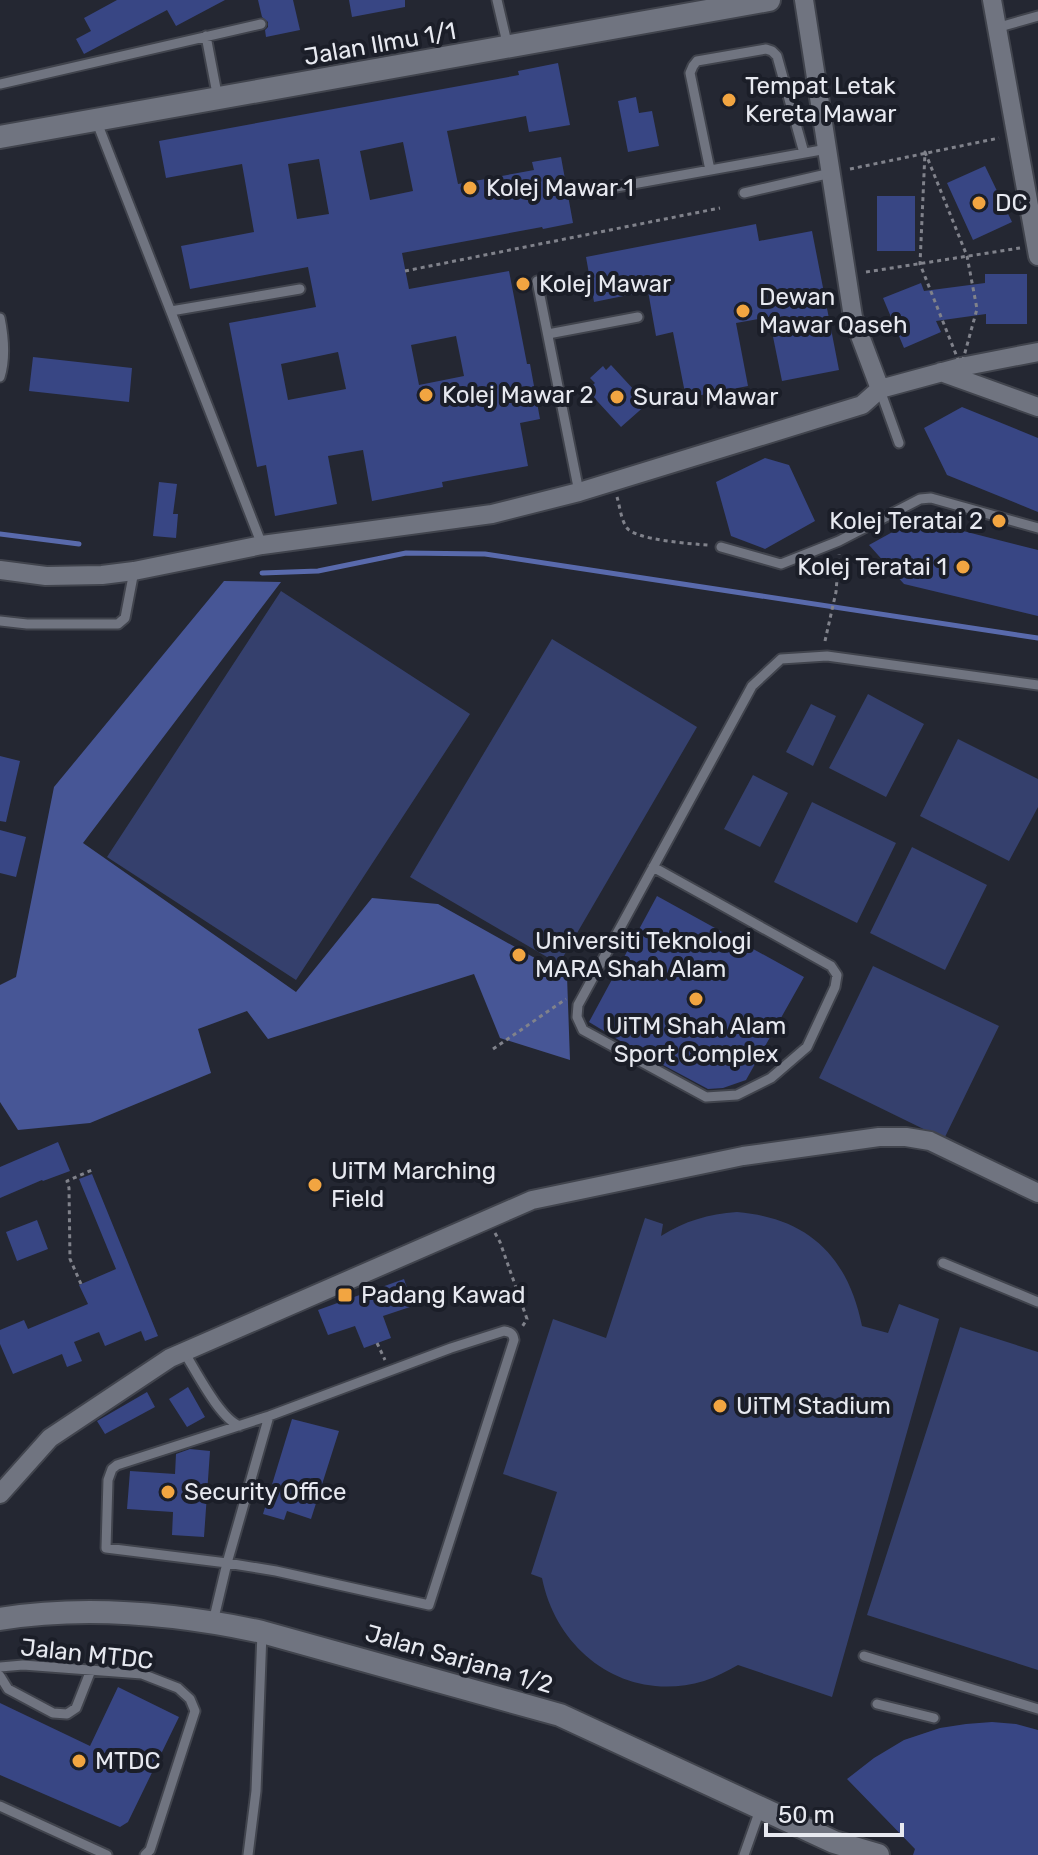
<svg xmlns="http://www.w3.org/2000/svg" width="1038" height="1855" font-family="Rubik,sans-serif">
<style>
.green{fill:#35406d}
.forest{fill:#475696}
.lines{fill:none;stroke-linecap:round;stroke-linejoin:round}
.stream{stroke:#596aac;stroke-width:5}
.building{fill:#384684;fill-rule:evenodd}
.service-casing{stroke:#41444d;stroke-width:13}
.minor-casing{stroke:#41444d;stroke-width:22}
.tertiary-casing{stroke:#41444d;stroke-width:26}
.path{stroke:#80828b;stroke-width:3;stroke-dasharray:4 4;stroke-linecap:butt}
.service{stroke:#707480;stroke-width:9}
.minor{stroke:#707480;stroke-width:18}
.tertiary{stroke:#707480;stroke-width:22}
.poi-dot{fill:#f2a541;stroke:#1b1e28;stroke-width:3}
.labels{text-anchor:middle;dominant-baseline:central;stroke-width:8;stroke-linejoin:round;paint-order:stroke}
.street-label{font-size:24px;fill:#e7e9f0;stroke:#1b1e28}
.poi-label{font-size:24px;fill:#e7e9f0;stroke:#1b1e28;text-anchor:start}
</style>
<rect width="100%" height="100%" fill="#242732"/>
<path class="green" d="M281 591 470 714 296 980 107 857Z
M552 639 697 727 559 964 410 877Z
M868 694 924 724 886 797 829 768Z
M811 704 836 716 813 766 786 752Z
M958 739 1038 779V807L1009 861 920 816Z
M753 775 788 793 760 847 724 829Z
M812 802 896 843 857 923 774 882Z
M912 847 987 885 945 970 870 933Z
M873 966 999 1026 944 1139 819 1078Z
M737 1212C809 1218 848 1257 862 1326L888 1333 899 1304 939 1319 832 1697 738 1665C727 1671 716 1677 704 1681 627 1704 557 1653 542 1578L531 1574 557 1492 503 1474 553 1319 606 1338 645 1218 663 1224 661 1236C685 1221 708 1214 737 1212Z
M960 1327 1038 1352V1670L867 1615Z"/>
<path class="forest" d="M224 581 281 582 83 843 296 992 372 898 438 904 567 976 570 1060 500 1038 474 974 268 1039 247 1011 198 1029 211 1073 90 1123 18 1130 0 1102V985L16 977 54 787Z"/>
<g class="lines">
<path class="stream" d="M0 534 79 544
M262 573 318 571 406 553 485 554 1038 638"/>
</g>
<path class="building" d="M117 0H225L176 26 167 10 84 54 76 39 91 31 84 18Z
M258 0H293L300 30 266 37 265 30 268 27V22L262 17Z
M349 0H405V7L352 17Z
M558 63 570 125 529 132 526 116 447 131 458 184 534 170 532 162 561 157 573 223 543 229 542 227 402 253 409 289 509 271 527 364H530L540 419 520 423 528 466 442 482 443 487 372 501 363 450 328 456 337 504 275 516 266 465 257 467 229 323 316 307 308 267 190 289 181 246 254 232 242 164 166 178 159 141 519 75 518 71ZM403 142 413 191 370 200 360 151ZM319 159 329 214 297 219 288 164ZM456 336 464 376 419 385 411 345ZM338 352 346 389 288 400 281 364Z
M636 97 639 113 652 111 659 146 628 152 618 101Z
M985 166 1012 222 973 240 947 183Z
M877 196H915V251H877Z
M756 224 759 241 812 231 839 370 782 381 769 317 736 323 748 386 686 398 673 332 656 336 648 291 594 302 586 257Z
M985 274H1027V324H986V314L936 321 941 332 904 348 883 298 921 283 924 291 985 283Z
M33 357 132 368 129 402 29 391Z
M611 365 647 404 621 427 587 390 595 383 590 378 603 366 606 370Z
M962 407 1038 438V512L947 475 924 428Z
M765 458 789 465 815 521 765 549 731 536 716 482Z
M159 482 177 484 173 514H178L176 538 153 536Z
M916 519 1038 550V616L904 584 869 545Z
M0 756 20 761 6 822 0 821Z
M0 830 26 837 16 877 0 873Z
M657 896 804 977 746 1080 723 1088 708 1089 637 1051 589 1022Z
M58 1142 70 1171 43 1181 42 1180 0 1198V1167Z
M92 1174 158 1336 145 1341 141 1331 105 1346 99 1332 74 1342 82 1361 67 1367 62 1354 13 1374 0 1344V1330L24 1320 28 1329 88 1304 79 1285 116 1269 79 1179Z
M37 1220 48 1249 17 1261 6 1232Z
M404 1279 413 1306 383 1316 391 1338 364 1348 355 1326 328 1335 318 1310Z
M188 1387 205 1417 187 1427 169 1399Z
M147 1392 155 1407 105 1434 97 1421Z
M292 1419 339 1431 311 1519 287 1511 284 1520 263 1514Z
M190 1449 210 1451 204 1537 172 1535 173 1512 127 1509 130 1471 175 1474 176 1454Z
M118 1687 179 1717 128 1822 120 1827 0 1775V1703L90 1746Z
M992 1722 1016 1724 1038 1730V1855H913L915 1849 847 1779 874 1758 904 1740 940 1728 966 1724Z"/>
<g class="lines">
<defs>
<path id="service" d="M497 0 508 47
M996 28 1038 16
M206 36 218 99
M0 84 261 24
M96 120 262 545
M710 170 690 73 693 66 697 61 766 49 772 51 777 56 804 153
M616 187 827 149
M744 193 831 173
M537 281 579 492
M171 311 300 289
M0 318C4 338 6 358 0 377
M548 334 638 317
M880 390 899 443
M721 547 781 564 839 541 920 499 931 498 1038 528
M0 621 27 624H118L125 618 134 571
M653 867 831 966 837 975 835 987 807 1047 771 1078 737 1095 706 1097 583 1030 577 1017 578 1005 752 686 781 659 827 656 1038 685
M943 1263 1038 1302
M504 1331C510 1332 513 1333 514 1340L429 1605 276 1571 227 1563 106 1548 108 1480 112 1469 117 1465 269 1416 451 1348Z
M184 1352C196 1371 220 1419 240 1426
M213 1622 227 1563 269 1416
M864 1656 1038 1709
M0 1667 23 1665 142 1674 178 1688 190 1699 195 1711 150 1850 145 1855
M0 1676 8 1689 53 1713 67 1714 76 1708 91 1670
M877 1704 934 1718
M0 1806 107 1855
M248 1855 256 1791 262 1632
M744 1855 761 1807"/>
<path id="minor" d="M804 0 853 317 880 389
M992 0 1038 256
M941 372 1038 407
M0 570 46 576 102 575 134 571 262 545 492 514 579 492 862 405 880 389 961 367 1038 352
M0 1494 50 1438 170 1358 532 1200 743 1156 879 1137H906L930 1141 1038 1193"/>
<path id="tertiary" d="M0 137 769 0
M0 1619C86 1605 178 1614 262 1632L560 1715 834 1842 878 1855"/>
</defs>
<use href="#service" class="service-casing"/>
<use href="#minor" class="minor-casing"/>
<use href="#tertiary" class="tertiary-casing"/>
<path class="path" d="M925 152 967 256 977 309 961 367 920 264Z
M850 169 999 138
M405 271 720 208
M866 272 1020 248
M617 497C620 507 621 520 627 528 636 540 692 544 708 545
M825 641 836 592 839 554
M493 1049 566 999
M495 1233 500 1242 527 1319 522 1327
M81 1284 70 1259 69 1188 67 1181 92 1170
M377 1343 385 1360"/>
<use href="#service" class="service"/>
<use href="#minor" class="minor"/>
<use href="#tertiary" class="tertiary"/>
</g>
<g class="poi-dot">
<circle cx="729" cy="100" r="8"/>
<circle cx="470" cy="188" r="8"/>
<circle cx="979" cy="203" r="8"/>
<circle cx="523" cy="284" r="8"/>
<circle cx="743" cy="311" r="8"/>
<circle cx="426" cy="395" r="8"/>
<circle cx="617" cy="397" r="8"/>
<circle cx="999" cy="521" r="8"/>
<circle cx="963" cy="567" r="8"/>
<circle cx="519" cy="955" r="8"/>
<circle cx="696" cy="999" r="8"/>
<circle cx="315" cy="1185" r="8"/>
<rect x="337" y="1287" width="16" height="16" rx="4"/>
<circle cx="720" cy="1406" r="8"/>
<circle cx="168" cy="1492" r="8"/>
<circle cx="79" cy="1761" r="8"/>
</g>
<g class="labels">
<g class="street-label">
<text transform="translate(380 44) rotate(-10)">Jalan Ilmu 1/1</text>
<text transform="translate(87 1654) rotate(6)">Jalan MTDC</text>
<text transform="translate(459 1659) rotate(16)">Jalan Sarjana 1/2</text>
</g>
<g class="poi-label">
<text x="745" y="86">Tempat Letak<tspan x="745" dy="28">Kereta Mawar</tspan></text>
<text x="486" y="188">Kolej Mawar 1</text>
<text x="995" y="203">DC</text>
<text x="539" y="284">Kolej Mawar</text>
<text x="759" y="297">Dewan<tspan x="759" dy="28">Mawar Qaseh</tspan></text>
<text x="442" y="395">Kolej Mawar 2</text>
<text x="633" y="397">Surau Mawar</text>
<text x="983" y="521" text-anchor="end">Kolej Teratai 2</text>
<text x="947" y="567" text-anchor="end">Kolej Teratai 1</text>
<text x="535" y="941">Universiti Teknologi<tspan x="535" dy="28">MARA Shah Alam</tspan></text>
<text x="696" y="1026" text-anchor="middle">UiTM Shah Alam<tspan x="696" dy="28">Sport Complex</tspan></text>
<text x="331" y="1171">UiTM Marching<tspan x="331" dy="28">Field</tspan></text>
<text x="361" y="1295">Padang Kawad</text>
<text x="736" y="1406">UiTM Stadium</text>
<text x="184" y="1492">Security Office</text>
<text x="95" y="1761">MTDC</text>
</g>
</g>
<path d="M766 1823v12h136v-12" fill="none" stroke="#e7e9f0" stroke-width="4"/>
<text x="778" y="1823" font-size="24" fill="#e7e9f0" stroke="#1b1e28" stroke-width="6" paint-order="stroke">50 m</text>
</svg>
